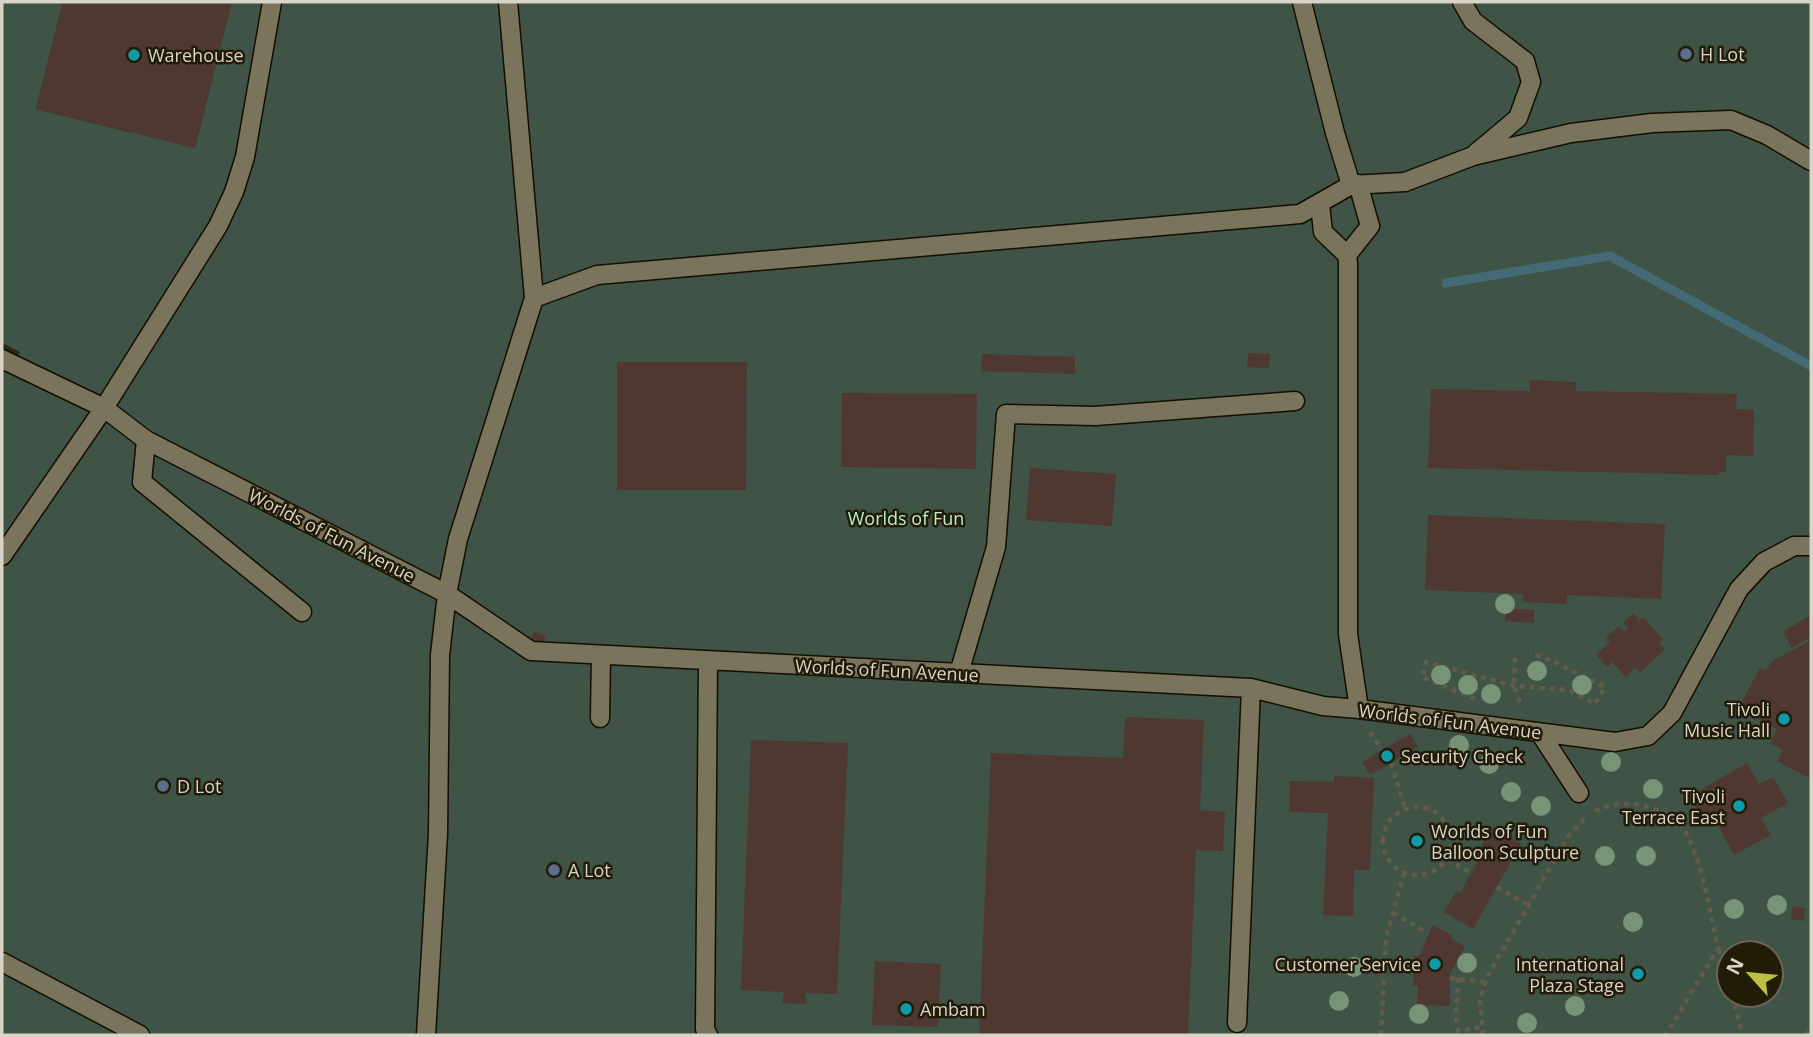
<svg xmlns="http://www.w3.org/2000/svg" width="1813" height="1037" font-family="'Open Sans',sans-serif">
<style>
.green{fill:#3f5346;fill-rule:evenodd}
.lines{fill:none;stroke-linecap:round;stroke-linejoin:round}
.stream{stroke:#446a75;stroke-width:9}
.building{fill:#4f3831}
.minor-casing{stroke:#130e00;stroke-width:21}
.path{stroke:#615c4a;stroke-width:4.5;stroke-dasharray:5 5;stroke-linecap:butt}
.minor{stroke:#7a745d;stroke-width:18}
.tree{fill:#779477}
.service-dot{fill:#5c6f8a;stroke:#211b07;stroke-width:2.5}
.culture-dot{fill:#0f9aa8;stroke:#211b07;stroke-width:2.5}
.labels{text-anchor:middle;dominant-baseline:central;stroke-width:5;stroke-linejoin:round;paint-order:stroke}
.poi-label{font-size:18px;fill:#d8d5c8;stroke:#211b07;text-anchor:start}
.park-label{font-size:18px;fill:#b6efca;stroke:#211b07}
.street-label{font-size:18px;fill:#d8d5c8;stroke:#211b07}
</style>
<rect width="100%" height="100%" fill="#2b2511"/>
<path class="green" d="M2 2H63L36 109 129 132 194 2H1811V1035H2V370L9 373 20 352 2 343ZM1729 953H1771V995H1729Z"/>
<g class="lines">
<path class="stream" d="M1446 283 1610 256 1811 366"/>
</g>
<path class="building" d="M63 2H232L195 148 36 109Z
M1248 353 1270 354 1269 368 1247 367Z
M982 354 1075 357V374L981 371Z
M617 362H747L746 490H617Z
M1530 380 1576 382V391L1737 394 1736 409 1754 410 1753 456 1726 455V472L1719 471V475L1428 468 1431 389 1530 391Z
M842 393 977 394 976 469 841 467Z
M1030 468 1116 474 1112 526 1026 520Z
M1428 515 1665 524 1661 599 1567 595V604L1523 602V594L1425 590Z
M1506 608 1534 610V623L1505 621Z
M1633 613 1639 620 1643 617 1663 639 1659 643 1665 649 1640 673 1635 667 1626 677 1612 662 1607 667 1596 655 1610 642 1606 638 1619 626 1624 632 1628 628 1623 623Z
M1809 616 1811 617V637L1792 648 1783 632Z
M534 631 546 636 541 648 529 643Z
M1811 640V779L1777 761 1783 750 1770 743 1777 729 1738 709 1760 668 1766 671 1771 662Z
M1125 717 1204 720 1200 810 1225 812 1223 851 1196 850 1188 1035H979L991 753 1123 758Z
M1410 734 1418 747 1370 775 1362 762Z
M751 740 848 743 837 994 805 993 806 1004 782 1003 784 992 741 990Z
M1747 763 1759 784 1773 777 1788 803 1761 818 1771 835 1734 855 1715 821 1706 826 1690 796Z
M1334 776 1374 778 1370 870H1354L1353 916 1323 915 1328 813 1289 812 1290 781 1334 782Z
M1492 827 1521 844 1473 929 1444 912 1456 891 1460 893 1483 852 1479 850Z
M1792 906 1805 908 1804 921 1791 919Z
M1433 925 1453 936 1451 939 1465 947 1450 973V1006L1417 1005 1418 986H1413L1414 956H1419Z
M875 961 941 964 938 1027 872 1025Z"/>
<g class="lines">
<defs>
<path id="minor" d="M1302 2 1335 133 1351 185
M1462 2 1473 21 1525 61 1531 82 1518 118 1475 154
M1320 204 1323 232 1347 255 1348 263V634L1359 709
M1347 255 1370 226 1358 184
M534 298 597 275 1300 214 1351 185 1405 182 1473 156 1571 133 1652 123 1731 120 1767 135 1811 161
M2 359 104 408 146 440 447 594 531 651 1251 688 1323 706 1359 709 1615 742 1648 736 1672 713 1739 589 1764 562 1794 546H1811
M146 440 142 482 302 612
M2 556 104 408 218 226 234 192 245 157 272 2
M708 661 705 1029 708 1035
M959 673 996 547 1006 414 1095 416 1295 401
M600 718 601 656
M1540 733 1579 793
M2 962 140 1035
M1237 1023 1251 688
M426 1035 438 834 440 655 447 594 458 539 534 298 508 2"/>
</defs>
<use href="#minor" class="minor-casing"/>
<path class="path" d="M1515 658 1514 686 1522 707
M1475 699 1422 677 1426 662 1514 686 1569 690 1595 704 1605 687 1553 661 1530 653
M1370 732 1382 750
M1391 763 1405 808
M1383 841a34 34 0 1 1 68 0a34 34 0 1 1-68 0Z
M1595 811C1612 803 1630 802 1648 807 1658 810 1669 813 1677 821 1700 843 1710 915 1718 948L1666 1035
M1447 859 1471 873
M1497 887 1528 905
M1393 913 1428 933
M1719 949 1729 985
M1450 978 1485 982
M1458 978 1456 1017 1458 1031 1480 1027
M1732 995 1743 1035
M1381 1035 1386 937 1404 873
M1483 1035 1480 1000 1487 977 1569 835 1588 816
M1806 1035 1811 1029"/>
<use href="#minor" class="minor"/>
</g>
<g class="tree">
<circle cx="1505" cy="604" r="10"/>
<circle cx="1537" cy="671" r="10"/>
<circle cx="1441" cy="675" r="10"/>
<circle cx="1468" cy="685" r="10"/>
<circle cx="1582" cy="685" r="10"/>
<circle cx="1491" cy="694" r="10"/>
<circle cx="1459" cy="745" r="10"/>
<circle cx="1611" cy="762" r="10"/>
<circle cx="1489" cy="764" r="10"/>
<circle cx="1653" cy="789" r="10"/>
<circle cx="1511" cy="792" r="10"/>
<circle cx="1541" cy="806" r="10"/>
<circle cx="1605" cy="856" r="10"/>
<circle cx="1646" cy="856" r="10"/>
<circle cx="1777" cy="905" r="10"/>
<circle cx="1734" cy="909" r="10"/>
<circle cx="1633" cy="922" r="10"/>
<circle cx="1467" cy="963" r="10"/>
<circle cx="1354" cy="967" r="10"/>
<circle cx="1339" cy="1001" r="10"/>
<circle cx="1575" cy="1006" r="10"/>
<circle cx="1419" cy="1014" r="10"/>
<circle cx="1527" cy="1023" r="10"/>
</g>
<g class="service-dot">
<circle cx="1686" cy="54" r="7"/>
<circle cx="163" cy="786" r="7"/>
<circle cx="554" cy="870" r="7"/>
</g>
<g class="culture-dot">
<circle cx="134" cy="55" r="7"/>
<circle cx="1784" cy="719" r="7"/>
<circle cx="1387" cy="756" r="7"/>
<circle cx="1739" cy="806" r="7"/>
<circle cx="1417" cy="841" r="7"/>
<circle cx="1435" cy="964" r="7"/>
<circle cx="1638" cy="974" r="7"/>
<circle cx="906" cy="1009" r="7"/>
</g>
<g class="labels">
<g class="poi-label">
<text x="1700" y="54">H Lot</text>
<text x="148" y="55">Warehouse</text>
<text x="1770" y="709" text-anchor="end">Tivoli<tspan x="1770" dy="21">Music Hall</tspan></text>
<text x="1401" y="756">Security Check</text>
<text x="177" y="786">D Lot</text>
<text x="1725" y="796" text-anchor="end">Tivoli<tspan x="1725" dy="21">Terrace East</tspan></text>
<text x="1431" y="831">Worlds of Fun<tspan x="1431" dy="21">Balloon Sculpture</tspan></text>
<text x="568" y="870">A Lot</text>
<text x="1421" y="964" text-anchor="end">Customer Service</text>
<text x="1624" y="964" text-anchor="end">International<tspan x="1624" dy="21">Plaza Stage</tspan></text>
<text x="920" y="1009">Ambam</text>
</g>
<g class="park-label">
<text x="906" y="518">Worlds of Fun</text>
</g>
<g class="street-label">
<text transform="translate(332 535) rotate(27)">Worlds of Fun Avenue</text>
<text transform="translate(887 670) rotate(3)">Worlds of Fun Avenue</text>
<text transform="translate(1450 721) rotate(7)">Worlds of Fun Avenue</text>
</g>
</g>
<rect width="1813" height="1037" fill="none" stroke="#d8d5c8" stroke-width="7"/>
<g transform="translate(1750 974) rotate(297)"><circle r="33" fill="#211b07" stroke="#6a6554" stroke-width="2"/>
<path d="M0-5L12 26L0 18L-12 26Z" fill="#bdbf43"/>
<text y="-10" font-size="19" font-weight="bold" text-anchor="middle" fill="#d8d5c8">N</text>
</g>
</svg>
